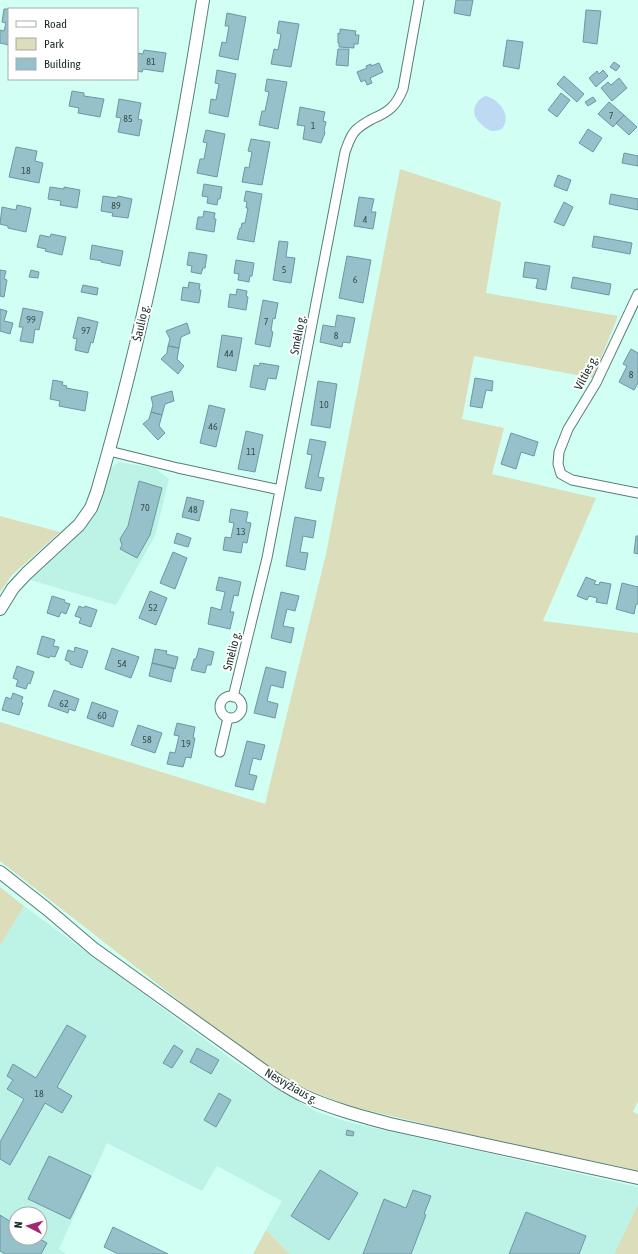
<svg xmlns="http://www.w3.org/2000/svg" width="638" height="1254" font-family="'Asap Condensed',sans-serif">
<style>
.built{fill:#bcf3e6;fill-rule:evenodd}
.green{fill:#dbddbb}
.water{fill:#bed9f3}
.building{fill:#97c1ca;stroke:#6c97a1}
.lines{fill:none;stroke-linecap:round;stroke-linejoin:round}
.minor-casing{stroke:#557f76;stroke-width:11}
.tertiary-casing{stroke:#557f76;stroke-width:14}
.minor{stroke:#fff;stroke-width:9}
.tertiary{stroke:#fff;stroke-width:12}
.labels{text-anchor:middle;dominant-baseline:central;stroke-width:4;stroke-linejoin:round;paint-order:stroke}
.number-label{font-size:10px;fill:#395150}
.street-label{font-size:12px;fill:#1a2c28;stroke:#fff}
</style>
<rect width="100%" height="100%" fill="#d1fff4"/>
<path class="built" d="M118 462 155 468 169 479 155 536 116 605 30 580 74 540 91 519 111 468Z
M24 906 234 1061 285 1094 317 1112 348 1122 638 1187V1204L614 1254H290L266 1230 282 1201 217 1166 202 1191 107 1143 59 1249 66 1254H0V946ZM16 1214H40V1238H16Z"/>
<path class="green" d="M400 169 501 202 486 293 618 316 593 378 474 356 462 419 504 428 492 474 596 498 543 621 638 633V1101L633 1112 638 1114V1172L622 1167 517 1146 349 1106 306 1089 272 1071 241 1049 0 861V722L265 804 326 554Z
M0 516 60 532 12 575 0 592Z
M0 887 24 906 0 946Z
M638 1204V1254H614Z
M266 1230 290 1254H253Z"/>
<path class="water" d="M486 96C500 100 512 116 502 129 499 130 495 131 492 131 487 130 477 122 475 116 472 108 478 98 486 96Z"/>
<path class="building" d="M456 0H473L470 16 454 13Z
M4 9H9V45L0 43V30L4 31 6 23 2 22Z
M586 10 601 11 597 44 583 42Z
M227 13 246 17 238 60 219 56 222 42 226 43 229 26H225Z
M279 21 299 24 291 67 271 64 274 49 278 50 281 34 277 33Z
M340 29 356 31 355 35H359L358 44H354V48L339 47V43H338V33L340 34Z
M507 40 523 42 519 69 503 66Z
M338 49H349L348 66 336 65Z
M144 50 166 53 163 72 143 69 142 72 137 71V53L143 54Z
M614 62 620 66 616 71 610 67Z
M379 63 383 72 370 78 372 83 367 85 365 80 361 82 357 72 367 68 366 66 371 64V66Z
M217 70 236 74 228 117 209 113 211 99 216 100 219 84 215 83Z
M603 70 608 76 596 87 589 78 597 71 599 74Z
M564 76 584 94 577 102 557 84Z
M619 78 627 88 612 101 601 88 608 82 611 85Z
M267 79 287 82 278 129 259 125 262 111H265L269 92 265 91Z
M72 91 84 93V96L104 99 100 117 78 113 79 108 69 106Z
M561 93 570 100 557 117 548 110Z
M593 97 596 101 588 106 585 102Z
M119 99 141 103 138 119 142 120 139 136 118 132 121 118 116 117Z
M609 102 624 115 613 127 598 114Z
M300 107 325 112 323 121 326 122 324 130 325 133 321 143 303 139 305 126 297 125Z
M624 115 637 127 629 135 616 123Z
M588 129 602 138 593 152 579 143Z
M206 130 225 134 217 177 197 173 200 159H204L207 143 203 142Z
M251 139 270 142 262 185 242 182 245 167 249 168 252 152 248 151Z
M16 147 37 151 35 161 43 163 39 183 9 177Z
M624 153 638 156V166L622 163Z
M558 175 571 180 567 191 554 186Z
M204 184 222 187 220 199H218L217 205 207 203 208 197 202 196Z
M50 187 64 189V187L80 190 77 208 60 205 61 201 48 199Z
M246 191 262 194 254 242 237 239 240 228H241L242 223H245L248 208H246L247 202 244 201Z
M611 194 638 199V210L609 204Z
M103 196 117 198 118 196 132 199 128 218 112 216 113 213 101 211Z
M359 197 374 199 371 212H376L373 229 354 226Z
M564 202 573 207 564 226 554 222Z
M17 205 31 208 26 232 8 228V226L0 224 2 207 16 210Z
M204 211 215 213 214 219H216L214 232 196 229 198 217H203Z
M51 234 66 237 62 255 45 251 46 249 37 247 40 235 50 237Z
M594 236 632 243 630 254 592 247Z
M279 241 288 242 286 257 295 258 291 283 273 280Z
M92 245 123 251 120 266 101 262 102 261 90 259Z
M189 252 207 255 205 268H203L201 274 191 272 192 266 187 265Z
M347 256 371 260 363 303 339 298Z
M236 260 254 263 252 276H250L249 282 238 280 239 274 234 273Z
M525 262 550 266 546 290 536 288 538 279 523 277Z
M0 270 6 271 4 279 7 280 4 297 0 296Z
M31 270 39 272 38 278 29 277Z
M573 277 611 284 609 295 571 288Z
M189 282 200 284 199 290H201L199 303 181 300 183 287 188 288Z
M83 285 98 288 97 295 81 292Z
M237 289 247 291 246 296 248 297 246 310 228 307 230 294 236 295Z
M263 300 278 303 275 319 273 318 272 324 271 331 273 332 270 347 255 344Z
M23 308 43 312 39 330 35 329 33 343 20 341 23 327H19Z
M0 309 7 311 4 321 13 323 10 334 0 331Z
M337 315 355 318 350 343 343 342 342 347 320 342 323 325 335 327Z
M78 317 98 322 93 343 91 342 88 353 75 350 77 339 73 338Z
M187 323 190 333 181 337 179 348 168 346 170 339 166 331Z
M222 335 242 338 236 371 217 367Z
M168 346 179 348 177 359 184 366 178 374 161 359 167 353Z
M631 349 638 353V383L634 390 619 382 627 366 623 364Z
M260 363 279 366 276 379 268 378 265 390 250 387 254 365 259 366Z
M475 378 493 381 492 391 486 390 482 408 470 406Z
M53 380 63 382 62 385 67 386 66 388 88 392 85 411 59 406 60 401 50 399Z
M318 381 337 384 330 428 311 425Z
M172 391 174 401 165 404 162 415 151 412 153 405 151 397Z
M209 405 225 409 216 447 200 443Z
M151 412 162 415 159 426 165 433 158 440 143 424 149 419Z
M246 431 263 435 255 472 238 469Z
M511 433 538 442 534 456 521 452 516 469 501 464Z
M310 439 326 442 318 477 324 478 321 491 305 488 312 455 307 454Z
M139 481 162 488 150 535 137 558 120 549 122 545 120 539 128 526Z
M187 497 204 501 199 521 182 517Z
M231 509 248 512 246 522 251 523 247 543 243 542 241 553 223 550 225 537 231 538 234 523 229 522Z
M295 517 316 521 313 538 303 536 300 552 308 553 305 570 286 566Z
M177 533 191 538 188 547 174 543Z
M636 536H638V554L634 553Z
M173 552 187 558 175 589 160 583Z
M219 577 241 582 238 596 234 595 230 612H234L230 629 208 624 211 607 221 610 225 592 216 590Z
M586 577 596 581 594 584 599 585 600 582 611 584 607 604 596 602 597 598 589 596 587 600 577 596Z
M622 583 638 587V604H636L634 614 616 609Z
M150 591 167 598 156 625 139 618Z
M281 592 299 596 295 611 287 609 283 626 294 628 291 643 271 638Z
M52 596 65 600 64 602 70 604 66 614 61 612 59 617 47 613Z
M79 606 84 608 85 606 97 610 91 627 79 623 81 618 75 616Z
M42 636 55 640 53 646 59 647 55 657 50 656 49 658 37 654Z
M75 647 88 651 82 668 70 664V662L65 660 68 650 74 652Z
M112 648 139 657 131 678 105 669Z
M199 648 214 652 211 665H207L205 673 191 670 194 659H196Z
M155 649 167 651 166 654 178 657 175 669 152 663Z
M152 663 174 668 171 682 149 676Z
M17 666 34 672 30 684 28 683 26 689 16 686 18 680 13 678Z
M266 667 286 672 283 688 271 685 267 701 278 704 275 718 254 713Z
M54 690 79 699 75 711 69 709 68 713 48 706Z
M13 693 23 697 21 702 23 703 19 715 2 710 6 697 11 699Z
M92 702 118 711 113 727 87 718Z
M177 723 195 727 193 738H195L191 758 186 757 183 767 167 764 170 752 175 753 179 736 174 735Z
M138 725 162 733 155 753 131 745Z
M247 741 265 745 261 760 253 758 249 774 257 776 253 790 235 786Z
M67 1025 86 1036 57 1087 72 1096 62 1113 45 1103 10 1165 0 1159V1142L24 1099 7 1089 13 1080 7 1076 13 1064 36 1078Z
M174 1045 183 1051 172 1068 163 1063Z
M197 1048 219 1060 211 1074 190 1062Z
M219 1093 231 1100 216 1127 204 1120Z
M347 1130 354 1132 353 1136 346 1135Z
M49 1156 91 1176 70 1219 28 1199Z
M320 1170 358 1193 329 1240 291 1216Z
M413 1190 431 1196 424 1214 426 1215 411 1254H363L384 1199 406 1208Z
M526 1212 586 1236 579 1254H509Z
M0 1215 16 1225V1238H38L47 1243 41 1254H6L0 1251Z
M113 1227 168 1254H118L104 1247Z"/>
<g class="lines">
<defs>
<path id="minor" d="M638 294 596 383 568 429 559 452 558 464 561 474 572 480 638 493
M109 451 178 468 280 490
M220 707a11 11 0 1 1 22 0a11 11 0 1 1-22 0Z
M233 697 267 558 345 152C348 144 350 136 356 130 361 125 367 122 372 119 389 112 396 106 403 89L419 0
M220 752 228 718"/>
<path id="tertiary" d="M0 609 13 588 27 573 79 525 91 508 97 492C144 331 177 166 203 0
M0 872 47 909 94 949 278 1081C286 1086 294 1091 302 1095 330 1108 360 1116 390 1124L638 1178"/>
</defs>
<use href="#minor" class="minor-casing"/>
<use href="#tertiary" class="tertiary-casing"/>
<use href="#minor" class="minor"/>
<use href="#tertiary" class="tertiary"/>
</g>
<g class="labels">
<g class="number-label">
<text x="151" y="61">81</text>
<text x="611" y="115">7</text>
<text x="128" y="118">85</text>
<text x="313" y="125">1</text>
<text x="26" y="170">18</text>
<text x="116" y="205">89</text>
<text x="365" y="219">4</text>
<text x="284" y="269">5</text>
<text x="355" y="279">6</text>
<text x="31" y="319">99</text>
<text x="266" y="321">7</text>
<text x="86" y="330">97</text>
<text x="336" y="335">8</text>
<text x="229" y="353">44</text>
<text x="631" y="374">8</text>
<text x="324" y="404">10</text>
<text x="213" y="426">46</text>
<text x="251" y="451">11</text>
<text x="145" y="507">70</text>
<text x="193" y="509">48</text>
<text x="241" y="531">13</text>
<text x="153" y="607">52</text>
<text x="122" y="663">54</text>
<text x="64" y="703">62</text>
<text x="102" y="715">60</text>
<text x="147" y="739">58</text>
<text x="186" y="743">19</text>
<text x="39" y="1093">18</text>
</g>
<g class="street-label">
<text transform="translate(141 323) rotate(-77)">Šaulio g.</text>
<text transform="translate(298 335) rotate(-79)">Smėlio g.</text>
<text transform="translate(586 373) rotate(-62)">Vilties g.</text>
<text transform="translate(232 651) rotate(-76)">Smėlio g.</text>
<text transform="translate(291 1086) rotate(30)">Nesvyžiaus g.</text>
</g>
</g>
<rect x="8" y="8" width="130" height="72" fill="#ffffff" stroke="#a3aba9"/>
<rect x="16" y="21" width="20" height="6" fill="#ffffff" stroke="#a3aba9"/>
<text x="44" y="28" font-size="12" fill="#1a2c28">Road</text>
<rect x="16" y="38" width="20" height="12" fill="#dbddbb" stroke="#a3aba9"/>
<text x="44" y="48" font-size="12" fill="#1a2c28">Park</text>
<rect x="16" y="58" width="20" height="12" fill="#97c1ca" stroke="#a3aba9"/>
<text x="44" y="68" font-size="12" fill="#1a2c28">Building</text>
<g transform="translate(28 1226) rotate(276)"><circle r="19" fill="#ffffff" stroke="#a3aba9"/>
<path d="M0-3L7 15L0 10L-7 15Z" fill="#a62574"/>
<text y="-6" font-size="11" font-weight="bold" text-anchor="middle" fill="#1a2c28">N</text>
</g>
</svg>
